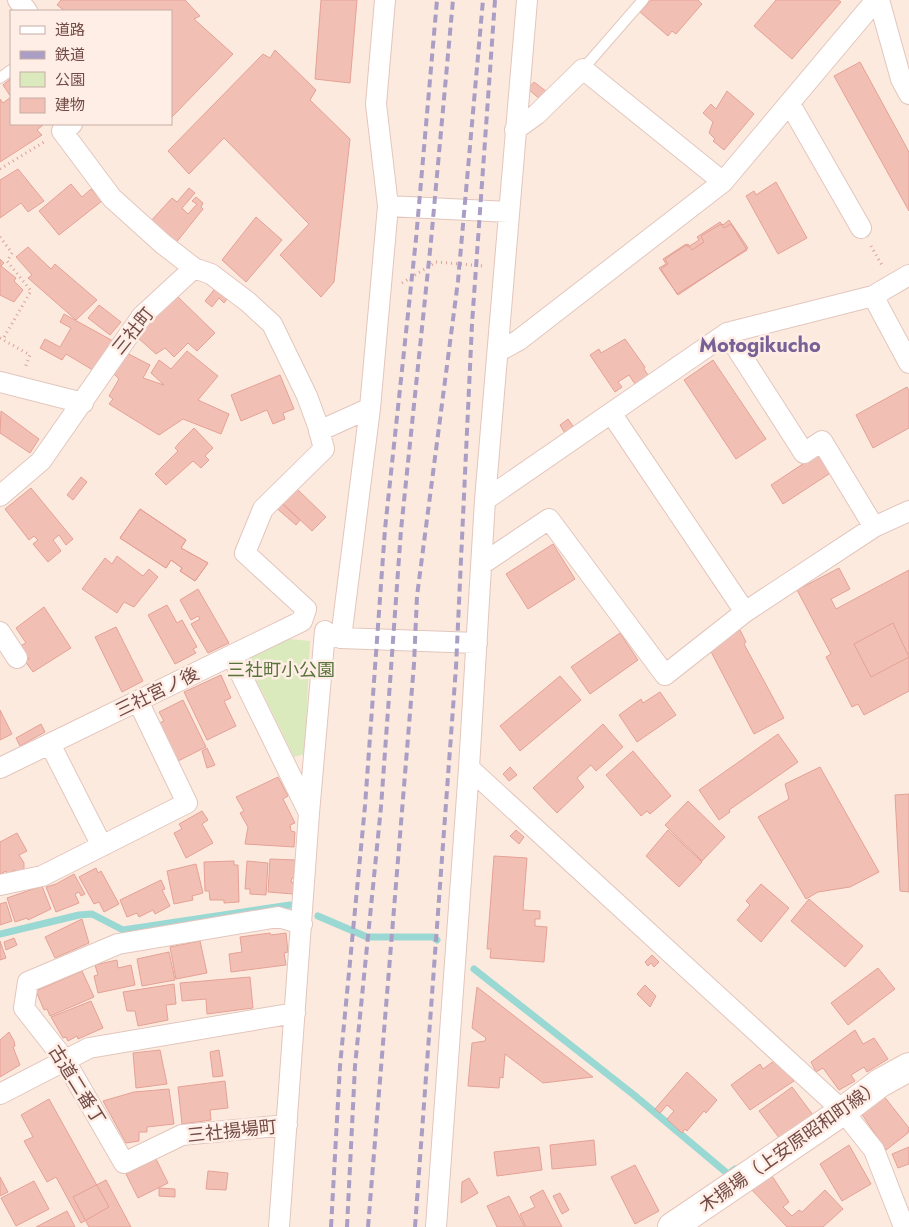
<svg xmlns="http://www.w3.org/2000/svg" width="909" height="1227" font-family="Jost,'Noto Sans JP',sans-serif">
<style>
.green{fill:#daeabd}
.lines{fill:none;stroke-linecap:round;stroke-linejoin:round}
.stream{stroke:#99d8d3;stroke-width:7}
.building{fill:#f2bfb5;stroke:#e5a195}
.lane-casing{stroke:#e2c6bd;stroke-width:12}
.street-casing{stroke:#e2c6bd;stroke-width:22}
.secondary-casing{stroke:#e7c5ba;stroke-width:30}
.path{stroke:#d7a299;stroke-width:3;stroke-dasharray:1 4;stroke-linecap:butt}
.lane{stroke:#fff;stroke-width:10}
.street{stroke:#fff;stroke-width:20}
.secondary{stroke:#fff;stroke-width:28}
.rail{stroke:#aa9ec5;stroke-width:4;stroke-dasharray:8 5;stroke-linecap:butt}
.labels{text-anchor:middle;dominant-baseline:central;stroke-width:5;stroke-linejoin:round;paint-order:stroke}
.street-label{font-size:18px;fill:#724b46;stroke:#ffeee5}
.park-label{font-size:18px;fill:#59733c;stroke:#ffeee5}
.quarter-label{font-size:20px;font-weight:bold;fill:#786196;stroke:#ffeee5}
</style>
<rect width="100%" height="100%" fill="#fdeade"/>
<path class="green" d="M280 638 310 641 305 754 294 757 249 665 251 655Z"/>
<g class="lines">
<path class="stream" d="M318 916 367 937H433L437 940
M0 934 79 915 92 914 123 930 290 905
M474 969 634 1095 728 1174 735 1169"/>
</g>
<path class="building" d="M61 0H185L200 16 194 19 233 54 171 118V11H65L57 5Z
M321 0H357L350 83 315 79Z
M651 0H698L702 4 676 34 672 31 668 36 640 12Z
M776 0H838L841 2 792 59 754 26Z
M275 50 316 90 310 100 350 139 334 282 321 297 280 255 309 224 224 138 189 174 168 151 263 54 270 58Z
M860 62 909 152V211L834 76Z
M11 78V97L3 85Z
M534 82 547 92 541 100 528 89Z
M727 91 754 114 724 150 713 141 715 139 709 133 713 122 703 113 711 104 716 109Z
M11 97V124H44L37 130 42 135 0 162V99L3 103Z
M18 169 44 201 28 212 21 203 0 218V180Z
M776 182 807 238 778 254 746 196 754 191 756 195Z
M71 184 82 197 91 189 102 201 59 235 39 211Z
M189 188 195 193 182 208 188 214 197 204 192 201 196 197 203 203 201 207 203 209 175 244 149 223 172 198 177 202Z
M256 217 282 240 246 282 222 260Z
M729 220 748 248 678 295 659 268 666 264 663 259 686 244 688 247 699 240 697 237 720 222 723 225Z
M721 224 724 228 731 224 747 250 677 294 661 269 668 264 665 259 688 244 692 250 704 242 701 236Z
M28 247 51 269 55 264 97 300 76 320 28 278 32 275 16 257Z
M0 259 4 263 1 266 16 278 14 281 23 290 14 302 0 295Z
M217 286 229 296 224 303 219 298 212 307 205 301Z
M178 297 215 333 197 351 188 343 174 357 165 348 156 354 137 337 158 313Z
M99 305 121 322 110 335 88 318Z
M64 314 113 341 96 372 66 354 62 360 40 348 45 339 60 347 71 328 60 322Z
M625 339 645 367 644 369 648 375 635 384 629 375 618 382 622 387 615 392 590 355 599 349 601 353Z
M123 351 150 365 143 378 164 385 151 373 159 360 171 369 187 351 218 376 198 400 229 414 221 434 183 419 159 435 109 404 113 399 109 396 119 379 111 371Z
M713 360 766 439 736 459 684 380Z
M280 375 294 409 283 413 285 419 273 424 267 410 241 421 231 395Z
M907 387 909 390V428L873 448 856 415Z
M1 411 39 439 30 453 0 433Z
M568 419 575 429 566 435 560 425Z
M194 428 213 448 205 456 209 460 201 468 193 461 166 485 155 474 178 451 175 448 179 443Z
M821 452 832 472 783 504 771 485Z
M81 477 87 482 73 500 67 495Z
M295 487 326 517 312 531 281 502Z
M31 488 73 539 66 545 59 535 53 540 61 551 48 562 33 544 38 540 34 536 29 540 5 509Z
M279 501 300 520 296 525 274 506Z
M140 509 186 540 181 548 208 563 195 581 180 571 182 568 171 560 166 568 120 538Z
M140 509 186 540 181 548 208 563 195 581 180 571 182 568 171 560 166 568 120 538Z
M553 544 575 579 528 609 506 574Z
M117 556 143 576 149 569 158 577 134 607 124 602 117 613 82 589 105 558 112 564Z
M839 568 850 589 831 599 836 609 909 570V691L864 715 858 704 852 707 826 657 831 654 797 590Z
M198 589 229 643 208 653 191 624 200 619 198 616 191 620 180 600Z
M167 605 177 623 182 620 197 647 193 649 196 653 175 664 148 615Z
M44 607 71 648 33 672 25 661 29 659 20 646 26 643 16 628Z
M893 623 909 657 871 677 854 644Z
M116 627 143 681 122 692 95 637Z
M740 630 746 642 744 644 784 718 754 734 708 646Z
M620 633 638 660 590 694 571 667Z
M221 675 231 698 224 701 236 726 207 740 184 692Z
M560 676 581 700 520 751 500 726Z
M660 692 676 715 637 742 619 715 641 699 643 703Z
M183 700 206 747 178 761 159 723 164 721 159 712Z
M0 710 12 734 0 740Z
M41 724 45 732 20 746 16 738Z
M603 724 623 747 596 771 591 765 577 778 584 787 557 813 533 788Z
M778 734 798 762 729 810 730 812 719 820 699 790Z
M207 748 215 765 207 768 202 751Z
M633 751 671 796 650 814 647 811 641 816 606 775Z
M510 767 517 775 509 781 503 774Z
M820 767 879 872 850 887 818 892 806 899 758 817 789 799 785 784Z
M278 777 288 796 283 799 295 823 290 825 291 831 295 832 294 847 245 844 248 827 240 813 244 811 236 797Z
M909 794V892L900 891 895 795Z
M688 801 725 837 702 861 665 825Z
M202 811 208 820 202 824 213 843 186 858 174 833 182 829 179 824Z
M516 830 524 837 519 844 510 836Z
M668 830 702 862 679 887 646 856Z
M17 833 27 851 19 855 24 863V872L16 874 15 870 7 874 6 871 0 874V842Z
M494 856 527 858 523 910 540 911V919H535V926L547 927 544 962 490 958 491 949H487Z
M270 859 295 860 294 878H292L291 882 294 883 293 894 268 892Z
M234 861V865H238L239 902 224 903V900H210L209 891H205L204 862Z
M247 861 268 863 266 895 250 894V889H245Z
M196 864 203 893 192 896 193 900 174 904 167 871Z
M96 868 98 873 101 871 119 904 104 912 99 902 94 904 79 877Z
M74 874 85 894 81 896 79 892 75 894 79 903 56 912 46 887 56 884Z
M161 880 165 889 162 890 170 906 155 914 153 910 139 917 137 913 127 917 120 900Z
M761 884 789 908 761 942 737 920 750 905 746 901Z
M42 886 51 909 28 920 27 918 15 922 7 898Z
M809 899 863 946 845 967 791 921Z
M6 902 12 921 0 925V904Z
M82 919 89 943 55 958 45 937Z
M270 933 271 935 286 933 288 952 284 953 286 965 231 972 229 954 242 952 240 937Z
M14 938 17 945 6 950 4 942Z
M0 941 6 958 0 960Z
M200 941 207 973 176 979 170 947Z
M169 952 175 980 142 986 137 959Z
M652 955 659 962 654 967 651 963 648 966 645 962Z
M117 960 118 968 131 965 135 985 98 993 94 976 98 975 95 965Z
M878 968 895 989 848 1025 831 1003Z
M82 971 94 997 50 1016 47 1009 44 1010 36 991Z
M250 977 253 1008 207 1014 206 999 182 1001 180 983Z
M174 984 176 1004 166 1005 168 1020 138 1026 135 1011H127L123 992Z
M645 985 656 996 650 1007 637 994Z
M477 987 593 1077 543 1083 505 1054 503 1078 500 1077 499 1088 468 1086 472 1043 485 1041 486 1038 472 1028Z
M91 1001 103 1028 78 1039 77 1036 68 1041 66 1037 63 1038 51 1017Z
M855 1030 863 1044 874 1038 888 1059 867 1072 864 1067 851 1075 855 1081 839 1090 823 1068 816 1072 811 1062Z
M9 1032 14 1041 15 1046 13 1047 20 1065 0 1077V1040Z
M160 1050 167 1084 136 1088 133 1053Z
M219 1050 223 1076 213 1077 210 1052Z
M778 1058 794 1081 750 1110 731 1085 760 1064 763 1069Z
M687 1072 717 1100 706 1113 704 1111 687 1131 685 1129 682 1133 667 1119 674 1111 667 1105 660 1113 655 1109Z
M225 1081 228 1108 210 1110 211 1120 182 1124 178 1087Z
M792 1087 813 1115 780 1139 759 1111Z
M169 1089 174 1124 147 1127V1132H139V1141L126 1143 103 1101 134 1092Z
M883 1095 909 1128 908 1133 886 1150 861 1113Z
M49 1099 109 1207 81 1223 56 1177 47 1182 24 1141 33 1137 21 1115Z
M594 1140 596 1165 552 1169 550 1145Z
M849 1145 871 1184 842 1201 820 1164Z
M539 1147 542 1170 497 1176 494 1152Z
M909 1147V1164L898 1168 892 1154Z
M156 1159 168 1183 138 1198 126 1174Z
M635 1165 659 1211 635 1224 611 1177Z
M208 1171 228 1173 226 1190 206 1189Z
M772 1176 789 1202 783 1207 792 1216 799 1210 802 1212 825 1190 843 1209 823 1227H787L751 1189Z
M0 1177 8 1192 0 1196Z
M469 1178 478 1193 461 1203 462 1182Z
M106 1180 131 1227H89L73 1197Z
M34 1181 49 1209 16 1226 1 1198Z
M159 1188 175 1189V1197L159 1196Z
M543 1190 562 1227H526L520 1214 535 1207 530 1197Z
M560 1193 569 1210 562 1214 553 1196Z
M509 1196 525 1227H497L487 1206Z
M67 1211 75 1227H36Z"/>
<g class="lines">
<defs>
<path id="lane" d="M583 69 643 0
M0 78 11 70"/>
<path id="street" d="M18 0 27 11
M879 0 901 79 909 94
M790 104 861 228
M515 130 537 114 583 69 723 182
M388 206 509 212
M873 296 909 363
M727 333 804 453 822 441 874 527
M499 351 519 340 723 182 876 0
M0 382 83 403
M611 413 745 612 874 527 909 511
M319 431 370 408
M0 496 41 461 142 316 194 268
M485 500 727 333 873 296 909 275
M482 564 549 519 665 675 745 612
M0 632 17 658
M330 634 341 638 477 643
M341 638 370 408 388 206 376 104 385 0
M232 656 309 813 279 1227
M50 744 102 846
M0 768 302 621 306 609 245 553 263 509 324 449 318 426 307 396 272 324 248 302 211 274 194 268 163 244 112 198 62 131 72 124
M469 768 843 1111 874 1150 904 1227
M309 813 325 631
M0 885 42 876 187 803 138 701
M0 1094 89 1048 295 1013
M287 1125 182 1135 124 1163 64 1059 24 1008 28 982 118 944 278 917 302 924
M436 1227 469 768 485 500 527 0"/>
<path id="secondary" d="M672 1227 843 1111 880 1083 909 1067"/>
</defs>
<use href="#lane" class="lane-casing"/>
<use href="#street" class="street-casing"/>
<use href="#secondary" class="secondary-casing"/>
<path class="path" d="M0 169 44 142
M0 237 12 253 7 261 31 291 3 339
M871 246 883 267
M402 283 436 262 484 266
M0 338 30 355 25 368"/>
<use href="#lane" class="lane"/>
<use href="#street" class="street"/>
<use href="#secondary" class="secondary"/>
<path class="rail" d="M331 1227 340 1066 365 806 385 529 416 239 437 0
M347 1227 355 1066 381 807 401 530 431 241 453 0
M368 1227 414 664 417 596 458 281 483 0
M415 1227 456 667 472 324 495 0"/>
</g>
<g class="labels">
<g class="street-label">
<text transform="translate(133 331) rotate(-51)">三社町</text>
<text transform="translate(157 692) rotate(-26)">三社宮ノ後</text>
<text transform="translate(77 1085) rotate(58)">古道二番丁</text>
<text transform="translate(232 1131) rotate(-6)">三社揚場町</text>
<text transform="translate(790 1146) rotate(-35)">木揚場（上安原昭和町線）</text>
</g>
<g class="park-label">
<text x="281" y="670">三社町小公園</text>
</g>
<g class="quarter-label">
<text x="760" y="345">Motogikucho</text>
</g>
</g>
<rect x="10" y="10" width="162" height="115" fill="#ffeee5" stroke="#c7ada5"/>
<rect x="20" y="26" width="25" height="8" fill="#ffffff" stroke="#c7ada5"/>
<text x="55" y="35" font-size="15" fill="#724b46">道路</text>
<rect x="20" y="51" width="25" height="8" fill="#aa9ec5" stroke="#c7ada5"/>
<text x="55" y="60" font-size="15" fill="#724b46">鉄道</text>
<rect x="20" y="72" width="25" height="15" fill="#daeabd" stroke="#c7ada5"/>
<text x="55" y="85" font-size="15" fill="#724b46">公園</text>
<rect x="20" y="98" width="25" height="15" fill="#f2bfb5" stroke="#c7ada5"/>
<text x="55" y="110" font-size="15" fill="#724b46">建物</text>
</svg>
